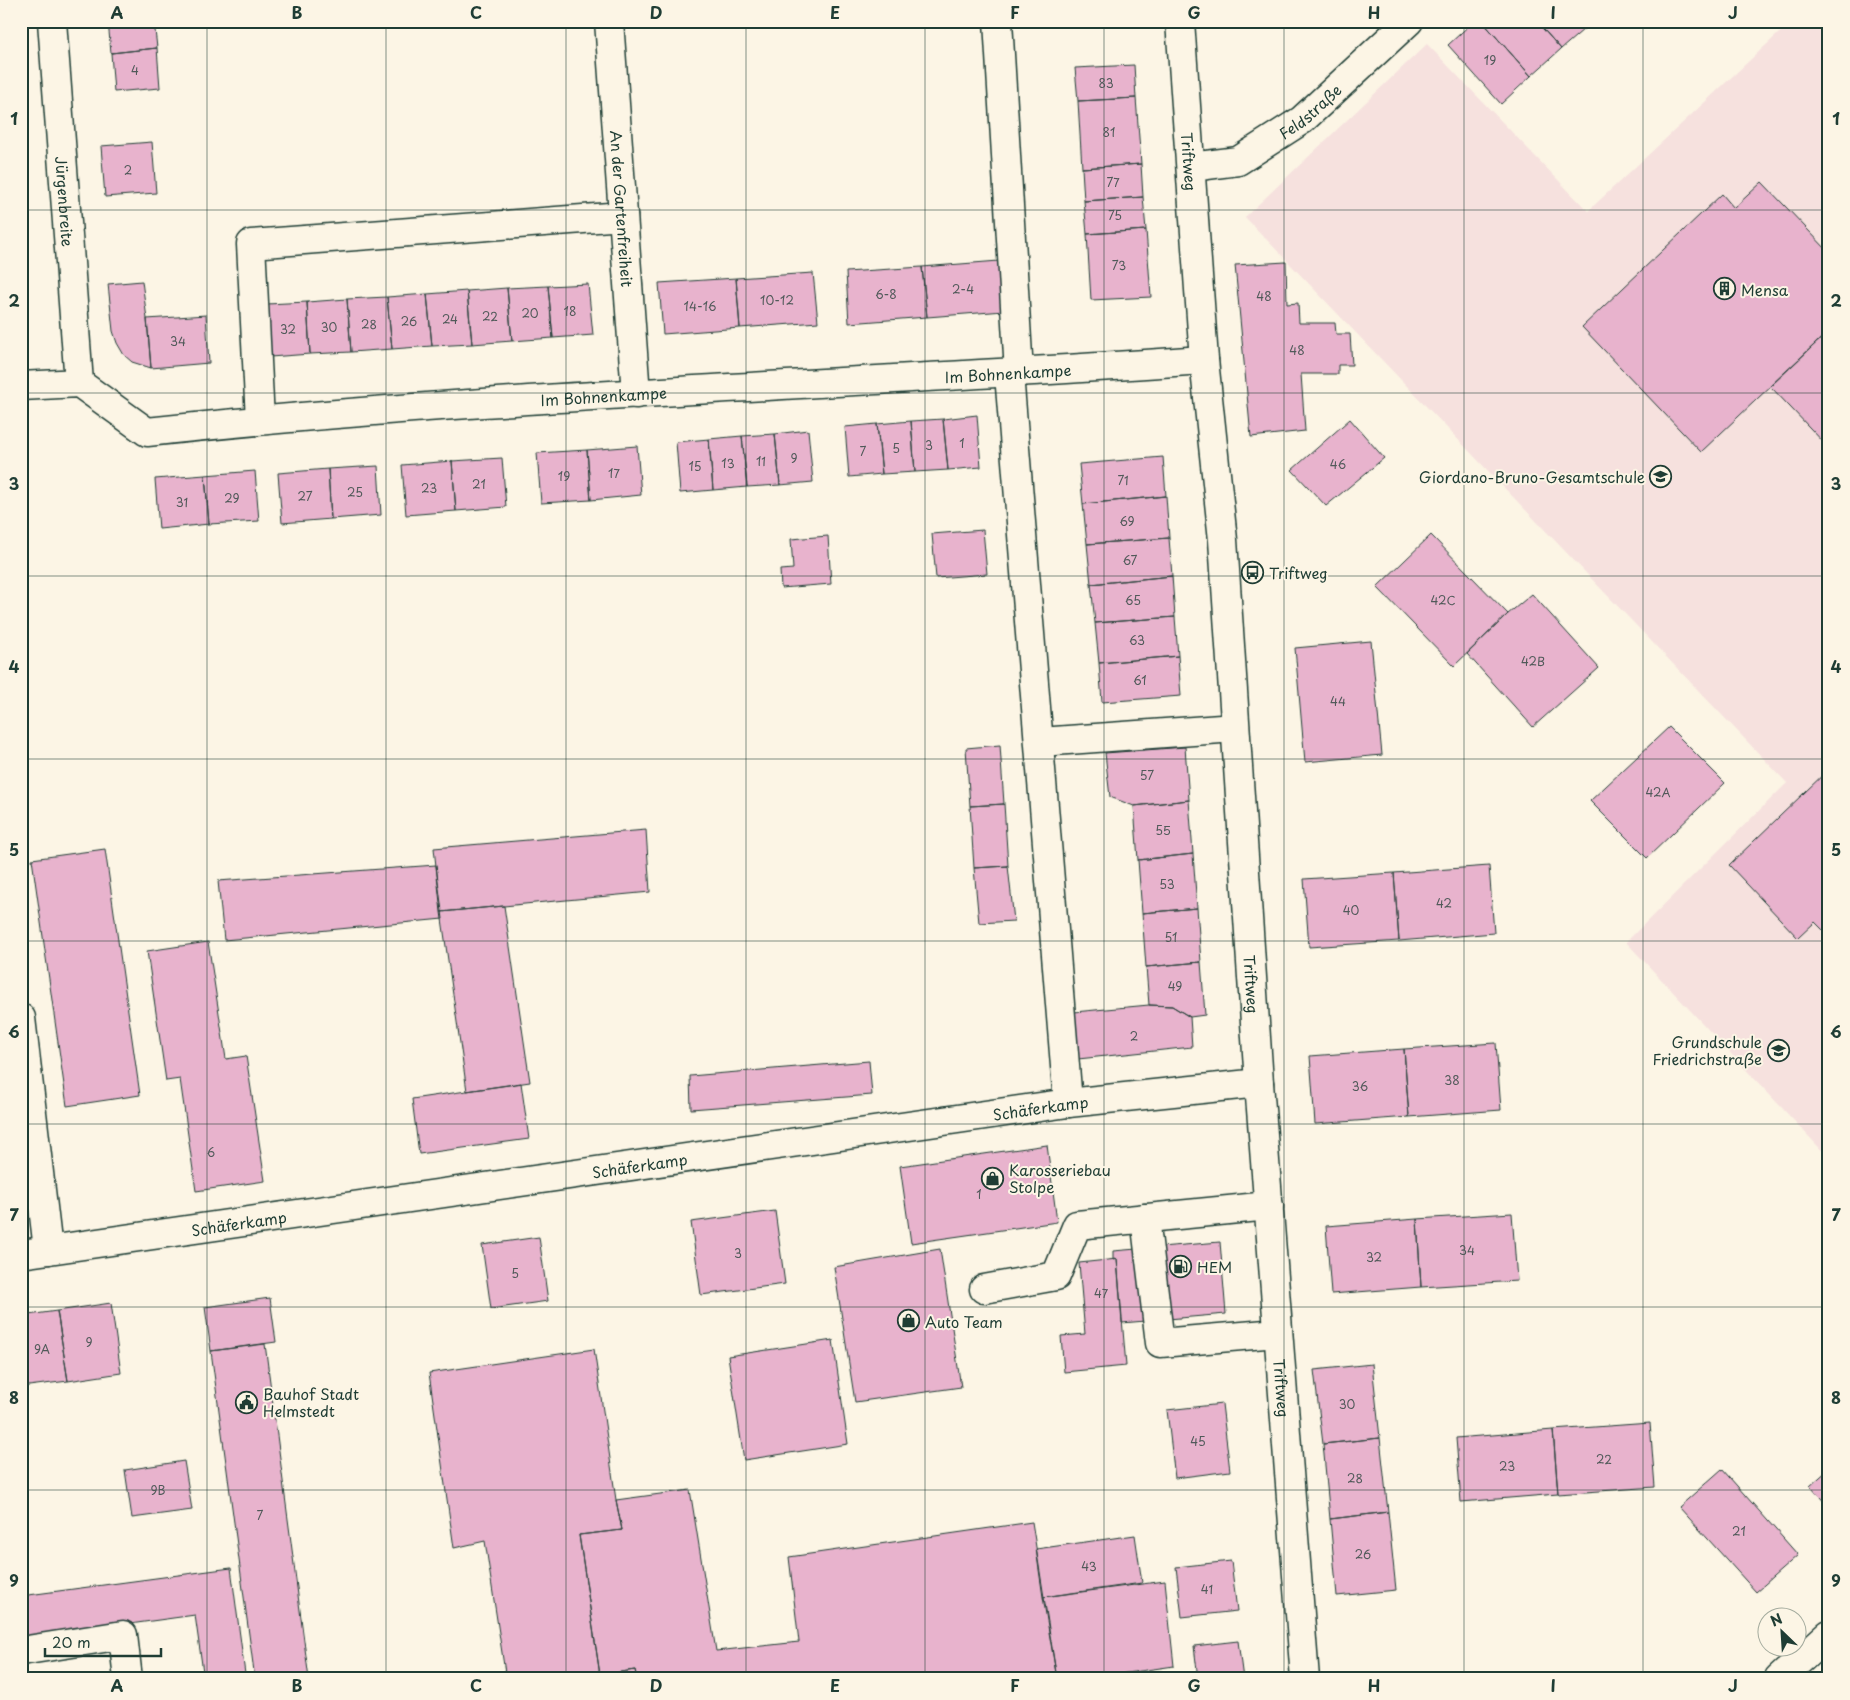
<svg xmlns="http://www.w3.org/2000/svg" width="1850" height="1700" font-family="'Playpen Sans',sans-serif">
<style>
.built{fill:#f6e1de}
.building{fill:#e8b3cd;stroke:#1f3d34}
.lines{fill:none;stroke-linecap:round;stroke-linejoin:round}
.minor-casing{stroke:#1f3d34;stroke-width:31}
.major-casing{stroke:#1f3d34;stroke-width:31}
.minor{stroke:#fcf5e5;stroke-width:28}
.major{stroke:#fcf5e5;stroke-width:28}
.grid{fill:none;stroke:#1f3d34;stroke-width:1;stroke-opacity:0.55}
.labels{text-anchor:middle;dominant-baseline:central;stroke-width:4;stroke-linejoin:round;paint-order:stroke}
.number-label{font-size:12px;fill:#515a5a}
.street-label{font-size:15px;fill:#1f3d34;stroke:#fcf5e5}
.poi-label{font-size:15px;fill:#1f3d34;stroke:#fcf5e5;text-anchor:start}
.neatline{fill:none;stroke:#1f3d34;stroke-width:2}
.grid-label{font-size:16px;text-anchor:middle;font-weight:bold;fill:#1f3d34}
</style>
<rect width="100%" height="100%" fill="#fcf5e5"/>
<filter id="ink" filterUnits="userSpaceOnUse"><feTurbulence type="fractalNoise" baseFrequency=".02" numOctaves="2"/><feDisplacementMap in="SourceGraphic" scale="10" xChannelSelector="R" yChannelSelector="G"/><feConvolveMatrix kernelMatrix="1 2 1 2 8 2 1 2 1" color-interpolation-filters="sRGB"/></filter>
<g filter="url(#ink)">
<path class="built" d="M1792 21H1829V1158L1626 942 1787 783 1245 217 1427 44 1588 211Z"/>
<path class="building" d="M108 21H154L157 48 111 53Z
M1474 21H1482L1531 76 1501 104 1448 45Z
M1482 21H1536L1561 49 1531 76Z
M1536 21H1590L1591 23 1561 49Z
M157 48 160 88 114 92 111 53Z
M1134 65 1136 98 1078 101 1075 68Z
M1136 98 1141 164 1082 168 1078 101Z
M152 142 156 193 105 197 101 146Z
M1141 164 1143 197 1084 201 1082 168Z
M1762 182 1829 252V331L1701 452 1582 327 1722 194 1734 208Z
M1143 197 1146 230 1087 234 1084 201Z
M1146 230 1151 297 1091 300 1087 234Z
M999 261 1004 311 927 317 922 267Z
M1286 262 1287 304 1298 303 1299 323H1335L1336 334H1350L1352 365H1338V374H1301L1305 431 1251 437 1235 265Z
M922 267 927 317 849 323 846 272Z
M813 273 818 322 740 328 736 278Z
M736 278 740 328 663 334 659 283Z
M142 281 147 319 151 368 132 362 124 355 117 343 113 331 108 284Z
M588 284 593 335 553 338 548 286Z
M548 286 553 338 512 341 507 288Z
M507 288 512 341 472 344 467 291Z
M467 291 472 344 432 346 427 294Z
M427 294 432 346 392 349 387 297Z
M387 297 392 349 351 352 347 299Z
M347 299 351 352 310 354 307 302Z
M307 302 310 354 270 357 267 304Z
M206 315 209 363 151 368 147 319Z
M1829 331V448L1770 386Z
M977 415 981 467 948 470 943 419Z
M943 419 948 470 915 472 911 421Z
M1350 419 1384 458 1326 506 1292 470Z
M911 421 915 472 882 474 877 424Z
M877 424 882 474 849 477 845 427Z
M808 430 813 482 780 485 775 434Z
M775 434 780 485 747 487 742 436Z
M742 436 747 487 713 490 709 439Z
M709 439 713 490 680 493 676 442Z
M637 446 641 495 591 500 587 450Z
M587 450 591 500 541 503 537 453Z
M1163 457 1166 496 1083 504 1079 464Z
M502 458 506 507 456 511 452 461Z
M452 461 456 511 406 515 402 465Z
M378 466 381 515 331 519 328 469Z
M328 469 331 519 282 523 278 473Z
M255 471 259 521 209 524 205 475Z
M205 475 209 524 159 529 155 479Z
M1166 496 1169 538 1087 544 1083 504Z
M983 530 987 574 936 578 932 534Z
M1431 535 1508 614 1454 666 1377 587Z
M828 536 831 584 781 588 780 570 793 569 791 539Z
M1169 538 1172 576 1091 584 1087 544Z
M1172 576 1175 617 1095 623 1091 584Z
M1532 594 1599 668 1533 727 1467 654 1508 614Z
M1175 617 1178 656 1099 663 1095 623Z
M1371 641 1382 755 1305 762 1295 648Z
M1178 656 1181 696 1102 702 1099 663Z
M1669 727 1725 783 1647 858 1590 801Z
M1000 745 1004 804 970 806 966 748Z
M1185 747 1189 800 1134 806 1110 797 1105 753Z
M1829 769V936L1815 922 1798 938 1729 865Z
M1189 800 1193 854 1138 860 1134 806Z
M1004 804 1008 866 974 868 970 806Z
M646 830 650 892 441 912 434 848Z
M105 849 140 1095 67 1106 32 859Z
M1193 854 1197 908 1142 913 1138 860Z
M436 865 443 919 224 940 218 881Z
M1008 866 1014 921 979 923 974 868Z
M1489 866 1494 933 1399 941 1394 873Z
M1394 873 1399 941 1309 947 1304 879Z
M504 906 530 1082 467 1091 441 912Z
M1197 908 1201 962 1146 967 1142 913Z
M208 942 226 1059 246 1056 265 1181 196 1191 180 1079 166 1081 147 951Z
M1201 962 1205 1015 1190 1017 1172 1006 1149 1005 1146 967Z
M1149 1005 1172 1006 1190 1017 1192 1047 1078 1059 1074 1012Z
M1496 1043 1501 1110 1409 1117 1404 1049Z
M1404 1049 1409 1117 1315 1124 1310 1056Z
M869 1061 872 1095 691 1109 690 1076Z
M521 1083 529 1139 419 1154 412 1099Z
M21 1140 26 1174 21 1175Z
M1047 1145 1057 1222 911 1243 900 1166Z
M775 1211 785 1284 701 1295 691 1222Z
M1512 1213 1517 1281 1421 1287 1417 1219Z
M1417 1219 1421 1287 1331 1294 1326 1226Z
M539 1237 548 1301 491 1309 482 1245Z
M1220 1242 1226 1314 1122 1323 1117 1259 1113 1260V1251Z
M940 1249 961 1387 855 1402 834 1267Z
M1117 1259 1126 1366 1064 1372 1061 1336 1085 1334 1079 1263Z
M270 1298 276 1342 211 1351 205 1307Z
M111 1303 121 1373 68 1381 57 1311Z
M57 1311 68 1381 21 1387V1316Z
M833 1340 848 1444 744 1460 728 1356Z
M265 1344 309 1679H255L211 1351Z
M594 1349 616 1500 622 1530 579 1535 600 1675 635 1670 637 1679H506L485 1541 454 1548 429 1373Z
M1372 1364 1380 1438 1323 1444 1314 1370Z
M1222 1404 1230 1471 1175 1478 1167 1410Z
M1650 1423 1655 1487 1558 1494 1553 1430Z
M1553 1430 1558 1494 1461 1502 1456 1438Z
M1380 1438 1388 1512 1330 1519 1323 1444Z
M184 1461 192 1510 132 1518 125 1470Z
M1722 1469 1798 1555 1756 1592 1679 1507Z
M1829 1469V1507L1810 1486Z
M690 1490 716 1651 799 1642 789 1557 1032 1522 1057 1679H637L635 1670 600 1675 579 1535 622 1530 616 1500Z
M1388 1512 1396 1590 1337 1596 1330 1519Z
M1135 1535 1142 1583 1043 1597 1036 1549Z
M1231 1561 1237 1611 1182 1617 1176 1567Z
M231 1568 245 1674 204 1679 195 1615 21 1639V1596Z
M1165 1581 1174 1666 1085 1679H1057L1043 1597Z
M1238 1641 1243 1679H1198L1194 1646Z
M245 1674 246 1679H209Z"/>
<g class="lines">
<defs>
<g id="minor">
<path id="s1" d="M52 21 79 383"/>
<path id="s2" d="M609 21 636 394"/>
<path d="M998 21 1019 373"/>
<path id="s3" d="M1191 167 1238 161 1302 120 1409 21"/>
<path d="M1009 374 1068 1103"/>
<path id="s4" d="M21 386 79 383 147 432C498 394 852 385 1204 360"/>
<path d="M260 420 251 244 623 216"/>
<path d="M1040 742 1235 728"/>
<path d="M21 1018 48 1250"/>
<path d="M1145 1218 1160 1343 1278 1333"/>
<path id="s5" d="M21 1254 1068 1103 1259 1083"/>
<path d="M984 1289 1056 1276 1077 1225 1269 1206"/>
<path d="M21 1651 123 1635 128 1679"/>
<path d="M1779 1679 1829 1634"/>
</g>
<g id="major">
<path id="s6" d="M1180 21 1204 360 1223 540 1259 1083 1305 1679"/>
</g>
</defs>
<use href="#minor" class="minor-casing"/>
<use href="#major" class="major-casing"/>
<use href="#minor" class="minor"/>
<use href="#major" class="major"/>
</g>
</g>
<path class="grid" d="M207 21V1679M386 21V1679M566 21V1679M746 21V1679M925 21V1679M1104 21V1679M1284 21V1679M1464 21V1679M1643 21V1679M21 210H1829M21 393H1829M21 576H1829M21 759H1829M21 941H1829M21 1124H1829M21 1307H1829M21 1490H1829"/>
<defs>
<symbol id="building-ring" viewBox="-11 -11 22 22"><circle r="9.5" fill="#fcf5e5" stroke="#1f3d34" stroke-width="1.5"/><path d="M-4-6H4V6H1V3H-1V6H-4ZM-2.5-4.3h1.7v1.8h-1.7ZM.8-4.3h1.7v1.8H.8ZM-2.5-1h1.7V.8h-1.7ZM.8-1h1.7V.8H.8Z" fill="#1f3d34"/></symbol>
<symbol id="school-ring" viewBox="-11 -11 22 22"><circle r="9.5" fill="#fcf5e5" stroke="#1f3d34" stroke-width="1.5"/><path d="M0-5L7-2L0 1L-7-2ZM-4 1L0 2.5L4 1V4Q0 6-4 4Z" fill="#1f3d34"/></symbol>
<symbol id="bus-ring" viewBox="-11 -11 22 22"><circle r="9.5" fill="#fcf5e5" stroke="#1f3d34" stroke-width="1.5"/><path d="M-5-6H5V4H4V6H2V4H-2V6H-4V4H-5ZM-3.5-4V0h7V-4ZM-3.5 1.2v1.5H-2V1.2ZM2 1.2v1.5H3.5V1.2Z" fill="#1f3d34"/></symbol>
<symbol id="shop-ring" viewBox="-11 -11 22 22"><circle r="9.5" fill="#fcf5e5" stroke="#1f3d34" stroke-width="1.5"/><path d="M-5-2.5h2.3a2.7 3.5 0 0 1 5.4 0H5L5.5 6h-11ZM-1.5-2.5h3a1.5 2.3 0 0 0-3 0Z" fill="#1f3d34"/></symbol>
<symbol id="fuel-ring" viewBox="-11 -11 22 22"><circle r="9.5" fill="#fcf5e5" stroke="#1f3d34" stroke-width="1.5"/><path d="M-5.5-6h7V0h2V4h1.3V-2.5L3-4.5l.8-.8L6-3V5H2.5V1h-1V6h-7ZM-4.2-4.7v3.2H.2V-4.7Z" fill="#1f3d34"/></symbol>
<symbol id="civic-ring" viewBox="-11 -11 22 22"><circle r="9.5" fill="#fcf5e5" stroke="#1f3d34" stroke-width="1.5"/><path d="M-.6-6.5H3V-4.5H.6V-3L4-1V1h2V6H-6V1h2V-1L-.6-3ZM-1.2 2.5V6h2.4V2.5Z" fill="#1f3d34"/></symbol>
</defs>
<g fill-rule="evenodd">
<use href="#building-ring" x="1712" y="276" width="25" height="25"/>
<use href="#school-ring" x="1648" y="464" width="25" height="25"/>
<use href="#bus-ring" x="1240" y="560" width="25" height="25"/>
<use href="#school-ring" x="1766" y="1038" width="25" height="25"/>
<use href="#shop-ring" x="980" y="1166" width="25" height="25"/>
<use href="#fuel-ring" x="1168" y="1254" width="25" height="25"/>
<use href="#shop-ring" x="896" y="1308" width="25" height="25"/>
<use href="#civic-ring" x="234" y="1390" width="25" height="25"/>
</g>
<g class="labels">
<g class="number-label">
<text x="1490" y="60">19</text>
<text x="135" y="70">4</text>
<text x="1106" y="83">83</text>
<text x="1109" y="132">81</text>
<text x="128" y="170">2</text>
<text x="1113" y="182">77</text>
<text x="1115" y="215">75</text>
<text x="1119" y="265">73</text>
<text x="963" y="289">2-4</text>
<text x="886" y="294">6-8</text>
<text x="1264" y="296">48</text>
<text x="777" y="300">10-12</text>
<text x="700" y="306">14-16</text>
<text x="570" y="311">18</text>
<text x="530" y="313">20</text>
<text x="490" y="316">22</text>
<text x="450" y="319">24</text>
<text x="409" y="321">26</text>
<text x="369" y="324">28</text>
<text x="329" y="327">30</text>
<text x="288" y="329">32</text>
<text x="178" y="341">34</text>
<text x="1297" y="350">48</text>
<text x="962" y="443">1</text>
<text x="929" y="445">3</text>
<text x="896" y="448">5</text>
<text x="863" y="451">7</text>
<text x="794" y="458">9</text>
<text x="761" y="461">11</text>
<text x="728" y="463">13</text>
<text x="1338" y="464">46</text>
<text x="695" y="466">15</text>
<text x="614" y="473">17</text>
<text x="564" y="476">19</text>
<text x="1123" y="480">71</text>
<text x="479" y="484">21</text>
<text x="429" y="488">23</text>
<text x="355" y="492">25</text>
<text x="305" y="496">27</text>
<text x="232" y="498">29</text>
<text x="182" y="502">31</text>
<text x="1127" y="521">69</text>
<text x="1130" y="560">67</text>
<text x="1133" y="600">65</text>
<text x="1443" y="600">42C</text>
<text x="1137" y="640">63</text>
<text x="1533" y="661">42B</text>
<text x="1140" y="680">61</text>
<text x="1338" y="701">44</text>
<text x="1147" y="775">57</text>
<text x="1658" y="792">42A</text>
<text x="1163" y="830">55</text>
<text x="1167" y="884">53</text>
<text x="1444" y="903">42</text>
<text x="1351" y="910">40</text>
<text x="1171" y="937">51</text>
<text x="1175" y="986">49</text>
<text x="1134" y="1036">2</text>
<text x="1452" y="1080">38</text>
<text x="1360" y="1086">36</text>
<text x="211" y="1152">6</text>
<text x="979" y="1194">1</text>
<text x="1467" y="1250">34</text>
<text x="738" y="1253">3</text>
<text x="1374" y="1257">32</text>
<text x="515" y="1273">5</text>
<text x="1101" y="1293">47</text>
<text x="89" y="1342">9</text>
<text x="42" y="1349">9A</text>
<text x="1347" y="1404">30</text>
<text x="1198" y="1441">45</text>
<text x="1604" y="1459">22</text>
<text x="1507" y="1466">23</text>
<text x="1355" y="1478">28</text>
<text x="158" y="1490">9B</text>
<text x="260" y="1515">7</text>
<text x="1739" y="1531">21</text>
<text x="1363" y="1554">26</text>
<text x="1089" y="1566">43</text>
<text x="1207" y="1589">41</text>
</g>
<g class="street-label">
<text stroke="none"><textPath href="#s3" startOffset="135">Feldstraße</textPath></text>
<text stroke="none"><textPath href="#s6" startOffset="141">Triftweg</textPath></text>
<text stroke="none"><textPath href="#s1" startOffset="181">Jürgenbreite</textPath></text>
<text stroke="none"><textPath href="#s2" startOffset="188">An der Gartenfreiheit</textPath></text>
<text stroke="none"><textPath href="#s4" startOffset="1005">Im Bohnenkampe</textPath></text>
<text stroke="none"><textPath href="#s4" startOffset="600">Im Bohnenkampe</textPath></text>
<text stroke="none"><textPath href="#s6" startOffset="966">Triftweg</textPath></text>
<text stroke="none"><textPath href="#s5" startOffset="1030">Schäferkamp</textPath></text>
<text stroke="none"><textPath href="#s5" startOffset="625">Schäferkamp</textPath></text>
<text stroke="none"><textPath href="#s5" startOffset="220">Schäferkamp</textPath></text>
<text stroke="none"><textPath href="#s6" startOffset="1371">Triftweg</textPath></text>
</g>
<g class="poi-label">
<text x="1741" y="289">Mensa</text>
<text x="1645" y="476" text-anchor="end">Giordano-Bruno-Gesamtschule</text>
<text x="1269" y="572">Triftweg</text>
<text x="1762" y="1041" text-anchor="end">Grundschule<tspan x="1762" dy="17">Friedrichstraße</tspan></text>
<text x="1009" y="1169">Karosseriebau<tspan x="1009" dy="17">Stolpe</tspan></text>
<text x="1197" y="1266">HEM</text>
<text x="925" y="1321">Auto Team</text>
<text x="263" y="1393">Bauhof Stadt<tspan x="263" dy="17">Helmstedt</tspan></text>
</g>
</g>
<rect width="1850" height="1700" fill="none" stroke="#fcf5e5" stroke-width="55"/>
<g transform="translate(1782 1632) rotate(335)"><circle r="24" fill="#fcf5e5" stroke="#a4ab9e"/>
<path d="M0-4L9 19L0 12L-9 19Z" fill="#1f3d34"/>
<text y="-8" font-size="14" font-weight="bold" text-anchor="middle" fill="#1f3d34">N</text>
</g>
<path d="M45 1648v8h116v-8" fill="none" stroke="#1f3d34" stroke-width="2.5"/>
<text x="52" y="1648" font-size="15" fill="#1f3d34" stroke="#fcf5e5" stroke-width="4" paint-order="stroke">20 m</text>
<rect x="28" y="28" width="1794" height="1644" class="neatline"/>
<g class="grid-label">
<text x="117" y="19">A</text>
<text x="297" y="19">B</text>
<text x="476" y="19">C</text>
<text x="656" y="19">D</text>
<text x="835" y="19">E</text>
<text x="1015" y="19">F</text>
<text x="1194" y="19">G</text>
<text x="1374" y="19">H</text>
<text x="1553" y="19">I</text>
<text x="1733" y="19">J</text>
<text x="14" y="125">1</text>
<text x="1836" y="125">1</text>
<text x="14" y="307">2</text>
<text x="1836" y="307">2</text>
<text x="14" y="490">3</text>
<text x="1836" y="490">3</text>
<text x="14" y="673">4</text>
<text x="1836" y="673">4</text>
<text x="14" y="856">5</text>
<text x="1836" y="856">5</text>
<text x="14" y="1038">6</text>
<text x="1836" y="1038">6</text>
<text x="14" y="1221">7</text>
<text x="1836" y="1221">7</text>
<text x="14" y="1404">8</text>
<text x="1836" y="1404">8</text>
<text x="14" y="1587">9</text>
<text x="1836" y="1587">9</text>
<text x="117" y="1692">A</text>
<text x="297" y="1692">B</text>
<text x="476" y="1692">C</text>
<text x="656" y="1692">D</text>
<text x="835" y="1692">E</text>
<text x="1015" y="1692">F</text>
<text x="1194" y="1692">G</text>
<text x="1374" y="1692">H</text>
<text x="1553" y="1692">I</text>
<text x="1733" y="1692">J</text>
</g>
</svg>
